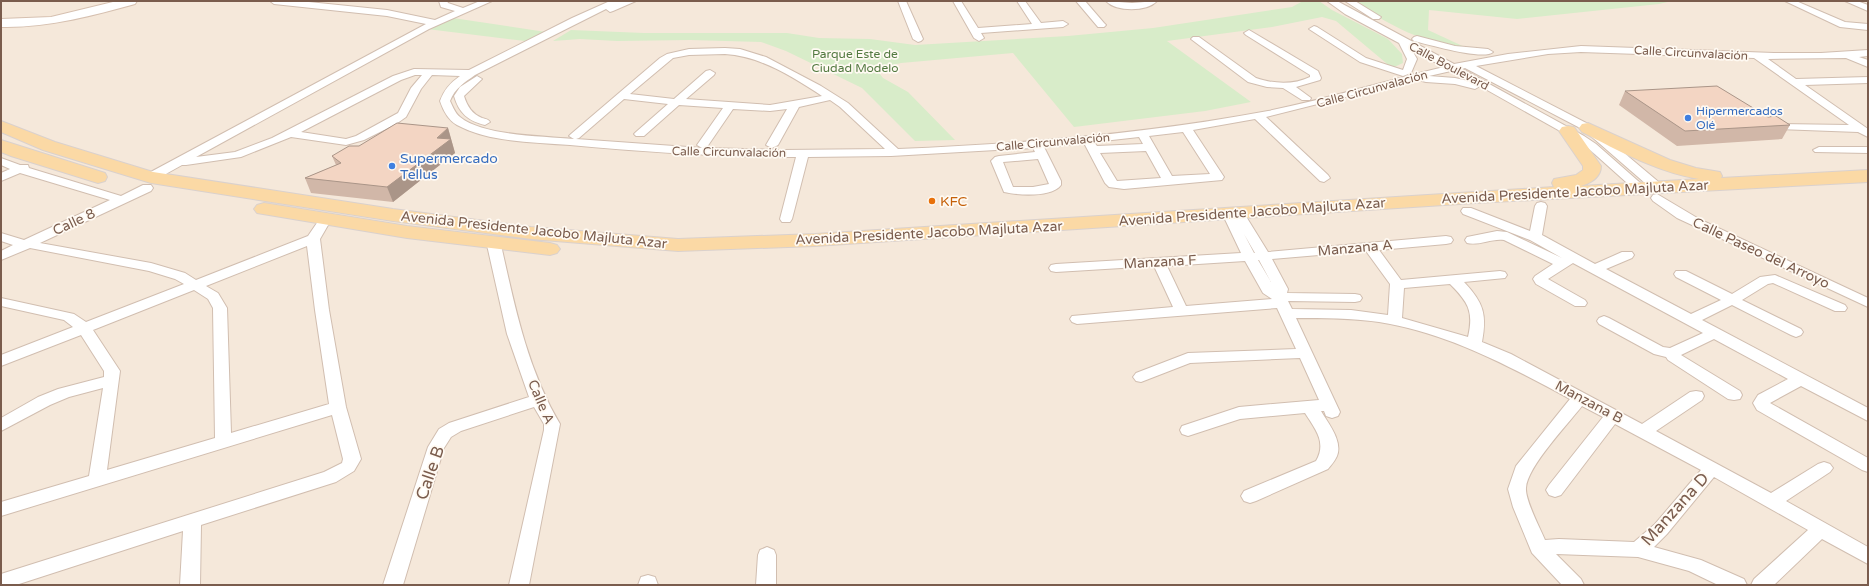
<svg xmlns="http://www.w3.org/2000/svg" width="1869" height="586" font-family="'Varela Round',sans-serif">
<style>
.residential{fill:#f5e8da}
.green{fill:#d8ecc9}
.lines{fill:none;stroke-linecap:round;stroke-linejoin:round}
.street-casing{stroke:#d1beb0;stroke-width:2}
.secondary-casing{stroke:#d6c0b0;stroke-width:2}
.primary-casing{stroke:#dad1cd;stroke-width:2}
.street{fill:#fff;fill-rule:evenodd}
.secondary{fill:#fff;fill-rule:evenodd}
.primary{fill:#fbd9a5;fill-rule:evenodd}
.wall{fill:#d1b7a8}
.shaded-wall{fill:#aa9588}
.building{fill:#f3d5c3;stroke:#aa9588}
.shop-dot{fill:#3f7fe0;stroke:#fffaf3;stroke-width:1.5}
.food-dot{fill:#e8710a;stroke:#fffaf3;stroke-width:1.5}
.labels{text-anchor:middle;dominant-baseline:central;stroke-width:3.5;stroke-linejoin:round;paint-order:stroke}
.far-street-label{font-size:12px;fill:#7a5c4d;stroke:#fffaf3}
.far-park-label{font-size:12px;fill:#537a41;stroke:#fffaf3}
.far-shop-label{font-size:12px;fill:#366cbe;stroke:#fffaf3;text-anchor:start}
.shop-label{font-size:14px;fill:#366cbe;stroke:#fffaf3;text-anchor:start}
.street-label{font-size:14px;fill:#7a5c4d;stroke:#fffaf3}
.food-label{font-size:14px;fill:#c56008;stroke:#fffaf3;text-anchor:start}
.near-street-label{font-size:17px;fill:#7a5c4d;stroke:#fffaf3}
</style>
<rect width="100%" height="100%" fill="#fdf6ec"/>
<path class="residential" d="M1 1H1868V585H1Z"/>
<path class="green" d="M1303 1H1319L1332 10 1388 39 1402 54 1403 63 1392 68 1336 21 1322 17 1272 27 1167 41 1251 102 1205 111 1074 127 1013 53 901 63 876 69 883 78 908 92 955 140 915 141 862 88 786 51 761 42 690 40 617 41 580 39 553 41 571 30 644 33H787L819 38 870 39 915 45 1068 36 1153 28 1292 7Z
M1351 1H1672L1659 4 1517 19 1429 10 1428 30 1469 49C1426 46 1387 23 1351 1Z
M453 18 546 32 525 41 427 29Z"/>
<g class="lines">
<defs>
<path id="street" d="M270 1H299L387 10 435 20 455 11 441 7 439 1H447L448 3 463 8 480 1H492L429 29 196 157 235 152 272 138 393 76 414 69 469 70 572 18 610 1H636L613 11 610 12 606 9 475 75C464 83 455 88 450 101 453 107 455 113 460 117 483 136 544 136 574 139L569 136 571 134 660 58 667 54 689 49 725 48 740 49 766 57 821 86 848 103 898 149C1022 144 1145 134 1268 111 1327 99 1385 81 1444 67L1412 50 1417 59 1411 73 1403 76 1360 62 1309 29 1314 26 1317 27 1366 58 1403 70 1407 59 1399 43 1345 14 1327 1H1337L1454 64 1508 54 1581 46 1774 53H1821L1868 50V56L1859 57 1868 60V67L1846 58 1768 59 1796 79 1868 77V83L1805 85 1868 129V137L1858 132 1775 129 1774 127 1779 124 1849 125 1754 58 1581 52 1548 54 1476 66 1592 126 1661 184 1663 187 1661 190H1653L1584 130 1465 68 1462 69 1584 136 1596 144 1646 188 1640 192 1636 191 1588 148 1576 140 1480 86 1475 89 1455 84 1426 82 1422 81 1421 78 1266 117 1328 175 1330 178 1324 182 1320 181 1255 119 1193 130 1224 177 1222 180 1124 189 1109 187 1105 183 1084 143 1044 147 1061 181V185C1052 198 1017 195 1004 192L991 161 995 157 999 156 1035 152 1033 148 891 156 808 157 792 219 790 222H782L780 219 796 157C720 157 645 152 570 145 533 142 491 143 457 125 448 120 443 110 440 101 444 90 450 83 460 76L432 75 421 89 406 117 396 124 364 140 346 145 291 137 241 157 186 165H182L155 180H147L145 177 147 174 426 24 387 16 274 4ZM725 54C760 56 793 77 822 96L770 105 686 99 714 75 715 73 710 70 706 71 674 99 630 94 673 58 689 55ZM1451 71 1473 82 1455 78 1429 76ZM415 75H422L411 88 398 113 356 136 346 139 301 132 401 80ZM624 99 668 104 636 132 634 134 636 136H644L679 105 723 108 697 145 702 148 576 139 579 138ZM830 100 840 107 885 149 783 150 704 148 707 147 733 109 770 111 787 109 766 145 772 148 778 145 799 107ZM1183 132 1210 174 1172 176 1149 136ZM1139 137 1143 144 1097 146 1094 142ZM1146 151 1161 178 1117 181 1100 153ZM1038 159 1049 184 1033 187H1013L1003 162Z
M898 1H906L923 39 921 41 918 42 913 39Z
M953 1H961L978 28 1032 24 1017 1H1025L1041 23 1063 21 1068 24 1063 27 981 33 984 38 979 41 974 38Z
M1076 1H1085L1104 23 1106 25 1104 27H1098Z
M1106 1 1132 3 1157 1C1147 12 1116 12 1106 1Z
M1345 1H1355L1381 17 1379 19H1373Z
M1785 1H1796L1845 22 1868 24V30L1840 27Z
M1845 1H1857L1868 5V11Z
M1249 30 1318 71 1321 78 1320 80 1296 87 1311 98 1310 100H1302L1283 88 1267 87 1248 82 1191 39 1193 37H1199L1256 78C1273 84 1294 85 1310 77V75L1246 35 1244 33Z
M1417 36 1455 46 1488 49 1493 52C1484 61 1427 44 1414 41L1412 39 1414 37Z
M477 76 482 79 464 96C467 106 472 114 482 118 486 119 488 119 490 122L485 125C468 121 459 113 454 96L460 87Z
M1819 147H1868V153L1815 152 1813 150Z
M1 158 20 165H28L29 168 121 196 143 185H151L153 188 151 191 40 243 151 263 185 273 196 280 308 236 321 217H329L331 220 320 239 329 310 346 407 361 459 354 471 336 482 201 525 200 585H180L183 531 16 585H1V574L324 472 342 463 343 459 332 415 1 516V502L89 476 103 388 69 397 50 405 1 431V418L38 397 58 389 104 377V371L81 335 1 366V355L73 327 64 320 1 306V298L74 314 86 322 184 284 175 279 149 271 30 248 1 260V251L13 245 1 241V233L24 240 110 200 20 173 1 181V173L10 169 1 165ZM307 246 315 310 329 404 231 433 227 308 218 293 206 286ZM194 290 208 299 213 308 215 438 107 470 120 371 93 330Z
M1657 194 1699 219 1868 298V307L1677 218 1653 201 1651 198 1653 195Z
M1541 202 1545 203 1547 206 1542 235 1595 264 1622 252H1632L1634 255 1632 258 1606 269 1691 314 1721 300 1676 277 1674 274 1676 271H1686L1732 294 1760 277 1775 275 1845 305 1847 308 1845 311H1835L1773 283 1768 284 1742 300 1801 329 1803 332 1801 335 1796 337 1791 335 1732 305 1702 320 1868 408V421L1801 386 1770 403 1868 458V472L1862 470 1757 410 1753 403 1758 395 1788 379 1714 339 1681 355 1740 391 1742 395 1740 399 1734 400 1728 399 1668 360 1666 357 1654 354 1599 324 1597 321 1599 318 1604 316 1609 318 1663 347 1670 348 1703 333 1573 263 1548 279 1585 300 1587 303 1585 306H1575L1536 284 1533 279 1535 276 1553 264 1504 240C1492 238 1479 246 1467 243L1465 240 1467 237 1497 231 1507 232 1562 258 1530 240 1463 214 1461 211 1463 208H1471L1530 231 1535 206 1537 203Z
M1228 209 1233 211 1238 209 1242 210 1268 252 1446 236 1451 237 1453 240 1451 243 1446 244 1379 250 1401 280 1500 271 1505 272 1507 275 1505 278 1464 282C1484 303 1487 315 1482 342L1511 354 1642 424 1690 392 1696 391 1702 392 1704 396 1702 400 1656 431 1771 493 1818 464 1824 462 1830 464 1833 468 1830 472 1786 501 1868 547V564L1822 539 1774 585H1751L1754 579 1808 530 1714 477 1667 534 1654 547 1701 560 1744 579 1747 585H1718L1689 571 1638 557 1556 554 1581 579 1584 585H1562L1532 553 1513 507 1508 489 1516 466 1570 399C1509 366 1448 333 1379 322 1351 318 1324 318 1296 318L1340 412 1338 416 1332 418 1326 416 1324 411H1321C1328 423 1343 441 1337 456 1335 461 1331 465 1328 469L1256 501 1250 503 1244 501 1241 496 1244 491 1316 461C1327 442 1315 429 1305 413L1240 419 1188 436 1182 434 1180 430 1182 426 1239 407 1319 400 1300 358 1190 363 1141 382 1136 381 1133 377 1136 373 1188 353 1296 349 1277 308 1077 324 1072 322 1070 319 1072 316 1173 307 1154 266 1056 272 1051 271 1049 268 1051 265 1056 264 1241 253 1222 213 1224 210ZM1244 234 1255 253H1254ZM1366 251 1390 284 1388 315 1351 310 1292 309 1288 301 1355 302 1360 301 1362 298 1360 295 1355 294 1287 293 1288 289 1272 259ZM1258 260H1259L1271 282ZM1245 261 1263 293 1272 299 1186 306 1167 266ZM1450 284C1468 302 1474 311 1468 337L1402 318 1404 288ZM1582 406 1603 417 1549 485 1546 490 1549 495 1555 497 1561 495 1615 424 1701 470 1655 524 1634 542 1559 539 1545 540C1540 528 1525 500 1526 488 1527 467 1568 424 1582 406Z
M494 241 499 242 501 245C515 307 527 368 560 424L529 585H509L544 430V424L534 407 461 431 451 437 444 448 403 585H383L428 447 439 429 449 423 529 397 507 334 487 245 489 242Z
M767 547 774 550 776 555V585H756L758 555 760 550Z
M648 575 655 577 658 585H638L641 577Z"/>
<path id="secondary" d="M117 1H137L135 4C91 16 48 28 1 27V19L51 17Z"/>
<path id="primary" d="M1 121 55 142 153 172 393 209 531 227 678 239 815 234 1554 187 1552 183 1554 179 1576 175 1583 170V166L1559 131 1562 127 1568 126 1574 127 1601 166C1601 177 1591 183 1581 186L1699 179C1657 172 1619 151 1582 132L1579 128 1582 124 1588 123 1670 160 1696 168 1720 172 1722 176 1721 178 1868 170V182L1475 203 815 246 678 251 531 239 393 221 151 183 43 150 1 132Z
M1 140 105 173 107 177 105 181 98 183 11 156 1 152Z
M264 203 407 226 550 243 557 245 560 249 557 253 550 255 407 238 257 213 254 209 257 205Z"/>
</defs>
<use href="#street" class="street-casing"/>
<use href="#secondary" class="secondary-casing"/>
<use href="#primary" class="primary-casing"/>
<use href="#street" class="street"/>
<use href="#secondary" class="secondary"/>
<use href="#primary" class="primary"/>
</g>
<path class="wall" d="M1625 91 1790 125 1782 139 1677 146 1619 105Z
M448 128 455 153 393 202 311 193 305 178 336 165 332 156Z"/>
<path class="shaded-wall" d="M448 128 455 153 393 202 387 187Z"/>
<path class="building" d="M1717 86 1768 117 1776 116 1790 125 1685 131 1625 91Z
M397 123 448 128 437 138 451 139 387 187 305 178 341 163 332 156 349 146H359Z"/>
<g class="shop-dot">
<circle cx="1688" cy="118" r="4"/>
<circle cx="392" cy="166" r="4"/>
</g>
<circle class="food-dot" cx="932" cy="201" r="4"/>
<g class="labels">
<g class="far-street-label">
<text transform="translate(1691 53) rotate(3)">Calle Circunvalación</text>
<text transform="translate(1449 66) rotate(28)">Calle Boulevard</text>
<text transform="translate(1372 89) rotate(-15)">Calle Circunvalación</text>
<text transform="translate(1053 142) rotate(-5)">Calle Circunvalación</text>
<text transform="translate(729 152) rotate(1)">Calle Circunvalación</text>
</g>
<g class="far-park-label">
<text x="855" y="54">Parque Este de<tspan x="855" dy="14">Ciudad Modelo</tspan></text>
</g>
<g class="far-shop-label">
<text x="1696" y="111">Hipermercados<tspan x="1696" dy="14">Olé</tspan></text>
</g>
<g class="shop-label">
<text x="400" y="158">Supermercado<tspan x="400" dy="16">Tellus</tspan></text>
</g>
<g class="street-label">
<text transform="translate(1575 192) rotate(-3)">Avenida Presidente Jacobo Majluta Azar</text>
<text transform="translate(1252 212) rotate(-4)">Avenida Presidente Jacobo Majluta Azar</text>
<text transform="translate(74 222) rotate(-25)">Calle 8</text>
<text transform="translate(534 230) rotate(6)">Avenida Presidente Jacobo Majluta Azar</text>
<text transform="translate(929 233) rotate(-3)">Avenida Presidente Jacobo Majluta Azar</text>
<text transform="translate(1355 248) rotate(-5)">Manzana A</text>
<text transform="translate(1761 253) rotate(25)">Calle Paseo del Arroyo</text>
<text transform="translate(1160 262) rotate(-3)">Manzana F</text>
<text transform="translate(541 402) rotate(67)">Calle A</text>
<text transform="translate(1589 402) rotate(28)">Manzana B</text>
</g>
<g class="food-label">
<text x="940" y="201">KFC</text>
</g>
<g class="near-street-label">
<text transform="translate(430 473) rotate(-71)">Calle B</text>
<text transform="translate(1675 509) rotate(-48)">Manzana D</text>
</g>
</g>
<rect width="1869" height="586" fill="none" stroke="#7a5c4d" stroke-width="4"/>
</svg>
